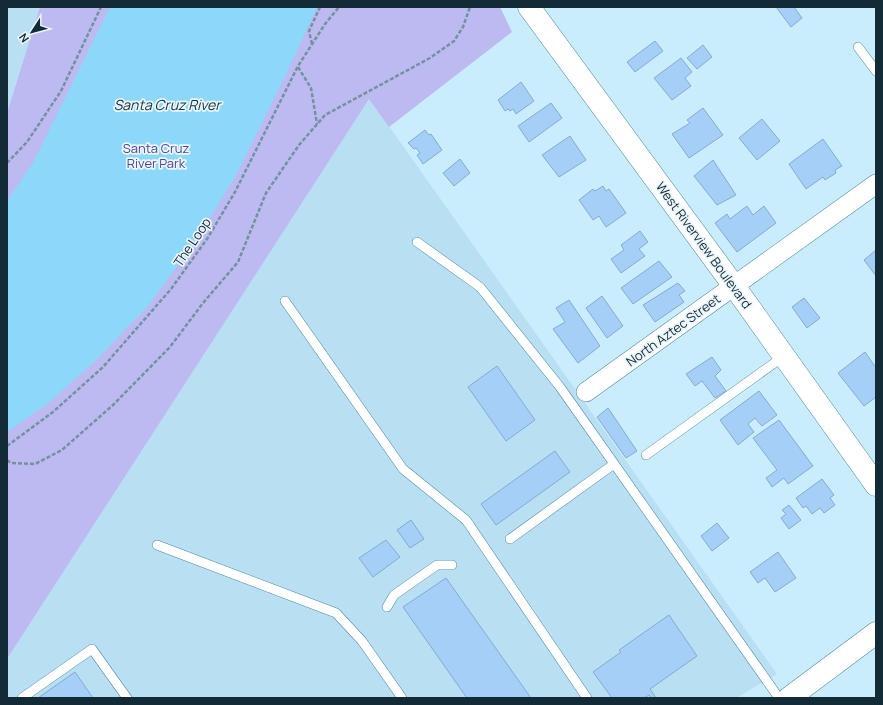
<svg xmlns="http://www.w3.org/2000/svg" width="883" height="705" font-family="Manrope,sans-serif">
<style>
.built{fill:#b8dff2}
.green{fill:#bdbaf1}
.water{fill:#8bd8fa}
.building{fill:#a6cff7;stroke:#83abd2}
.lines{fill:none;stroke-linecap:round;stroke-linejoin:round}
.lane-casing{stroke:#4e88a0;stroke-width:10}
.street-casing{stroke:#4e88a0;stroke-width:20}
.secondary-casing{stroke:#4e88a0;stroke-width:23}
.path{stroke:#73919f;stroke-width:2.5;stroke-dasharray:4 2;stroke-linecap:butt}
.lane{stroke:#fff;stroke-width:9}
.street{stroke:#fff;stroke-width:19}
.secondary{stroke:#fff;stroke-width:22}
.labels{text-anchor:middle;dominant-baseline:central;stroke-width:3.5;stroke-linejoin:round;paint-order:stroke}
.park-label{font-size:13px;fill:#524691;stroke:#ebf6fc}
.street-label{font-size:13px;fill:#132b36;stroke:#ebf6fc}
.water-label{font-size:14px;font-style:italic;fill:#0c313f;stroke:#ebf6fc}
</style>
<rect width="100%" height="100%" fill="#caedfd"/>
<path class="built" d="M7 7H40L7 113Z
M369 98 777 674 736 698H7V659Z"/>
<path class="green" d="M40 7H500L512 32 389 127 369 99 7 659V113Z"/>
<path class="water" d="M110 7H317L290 66 235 177 193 245 147 307 93 363 47 404 7 432V201L33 163Z"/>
<path class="building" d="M776 7H794L802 18 791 27Z
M655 41 663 51 635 72 627 62Z
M703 45 712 57 697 69 687 58Z
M681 58 692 72 685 78 691 86 672 100 654 78Z
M521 82 534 101 516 114 513 109 510 111 508 109 505 111 498 100Z
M551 103 562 118 529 142 518 126Z
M703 108 723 135 689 158 672 134 690 123 687 120Z
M762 119 780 141 757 160 739 138Z
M425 130 429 135 431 134 442 150 423 164 417 155 420 153 416 148 414 149 408 143Z
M570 136 586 160 559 177 542 155Z
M823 139 842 166 835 170 836 173 825 180 823 177 806 189 789 164Z
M460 159 470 173 454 186 443 173Z
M713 160 736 195 717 205 694 176Z
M603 186 606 191 609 189 626 213 606 227 599 216 593 220 579 200 593 189 595 191Z
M747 206 753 215 764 206 776 223 737 252 715 223 727 214 730 219Z
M640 231 648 242 639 249 645 256 621 273 611 259 624 250 621 245Z
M876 250V276L864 260Z
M659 261 672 277 633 304 621 288Z
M678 283 685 291 679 295 684 302 655 322 643 305Z
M602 296 623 326 607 338 586 308Z
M804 298 820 318 807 328 792 307Z
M569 300 600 346 578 363 553 329 565 322 556 308Z
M865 352 876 368V397L864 406 838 373Z
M712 357 721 370 715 376 726 391 715 398 702 381 695 386 686 374Z
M497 366 535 420 506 441 468 387Z
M759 391 777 415 762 426 755 418 748 424 754 432 738 445 720 420Z
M608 408 637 451 626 458 597 417Z
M779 420 813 466 788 484 784 478 772 487 766 478 777 470 753 438Z
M555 451 570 472 496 525 481 504Z
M822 479 834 495 830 498 835 505 824 513 820 508 812 514 806 506 803 508 796 498Z
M789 505 801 520 789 529 781 518 786 514 782 510Z
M411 520 424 539 410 548 397 530Z
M717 523 729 538 712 551 701 536Z
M386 540 400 557 373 577 359 558Z
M778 552 796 578 775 592 765 578 758 583 750 572Z
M446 578 531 698H467L403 607Z
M669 615 697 656 650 689 656 698H651L649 695 644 698H612L593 672 621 652 619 650Z
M75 672 93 698H38Z"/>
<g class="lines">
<defs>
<path id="lane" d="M858 47 876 71
M417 242 480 287 560 387 779 698
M285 301 403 469 466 520 587 698
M646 455 784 356
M510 539 614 464
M157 545 336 613 362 641 402 698
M387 607 394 595 437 565H452
M22 698 92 649 127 698"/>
<path id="street" d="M586 392 876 184"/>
<path id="secondary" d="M529 7 734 286 876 485
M789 698 876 633"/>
</defs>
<use href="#lane" class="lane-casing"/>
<use href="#street" class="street-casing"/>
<use href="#secondary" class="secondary-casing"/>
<path class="path" d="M312 44 309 31 320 7
M298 67 311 88 317 124
M7 163 27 142 61 91 101 7
M7 446 53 412 103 367 171 289 207 239 235 192 298 66 325 24 339 7
M7 460 11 463 35 464 62 450 113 405 170 347 203 303 238 262 266 193 299 145 325 115 430 58 454 41 463 27 470 7"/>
<use href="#lane" class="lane"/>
<use href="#street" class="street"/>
<use href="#secondary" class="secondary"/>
</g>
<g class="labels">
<g class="park-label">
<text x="156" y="148">Santa Cruz<tspan x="156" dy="15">River Park</tspan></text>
</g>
<g class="street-label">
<text transform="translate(192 242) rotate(-56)">The Loop</text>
<text transform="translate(704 245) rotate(54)">West Riverview Boulevard</text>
<text transform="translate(673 330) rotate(-36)">North Aztec Street</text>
</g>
<g class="water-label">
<text x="167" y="104">Santa Cruz River</text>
</g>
</g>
<rect width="883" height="705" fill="none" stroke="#132b36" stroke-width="16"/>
<g transform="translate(32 32) rotate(234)" stroke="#ebf6fc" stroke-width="3" paint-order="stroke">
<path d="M0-3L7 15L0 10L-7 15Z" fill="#132b36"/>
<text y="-6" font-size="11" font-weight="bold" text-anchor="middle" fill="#132b36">N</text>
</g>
</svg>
